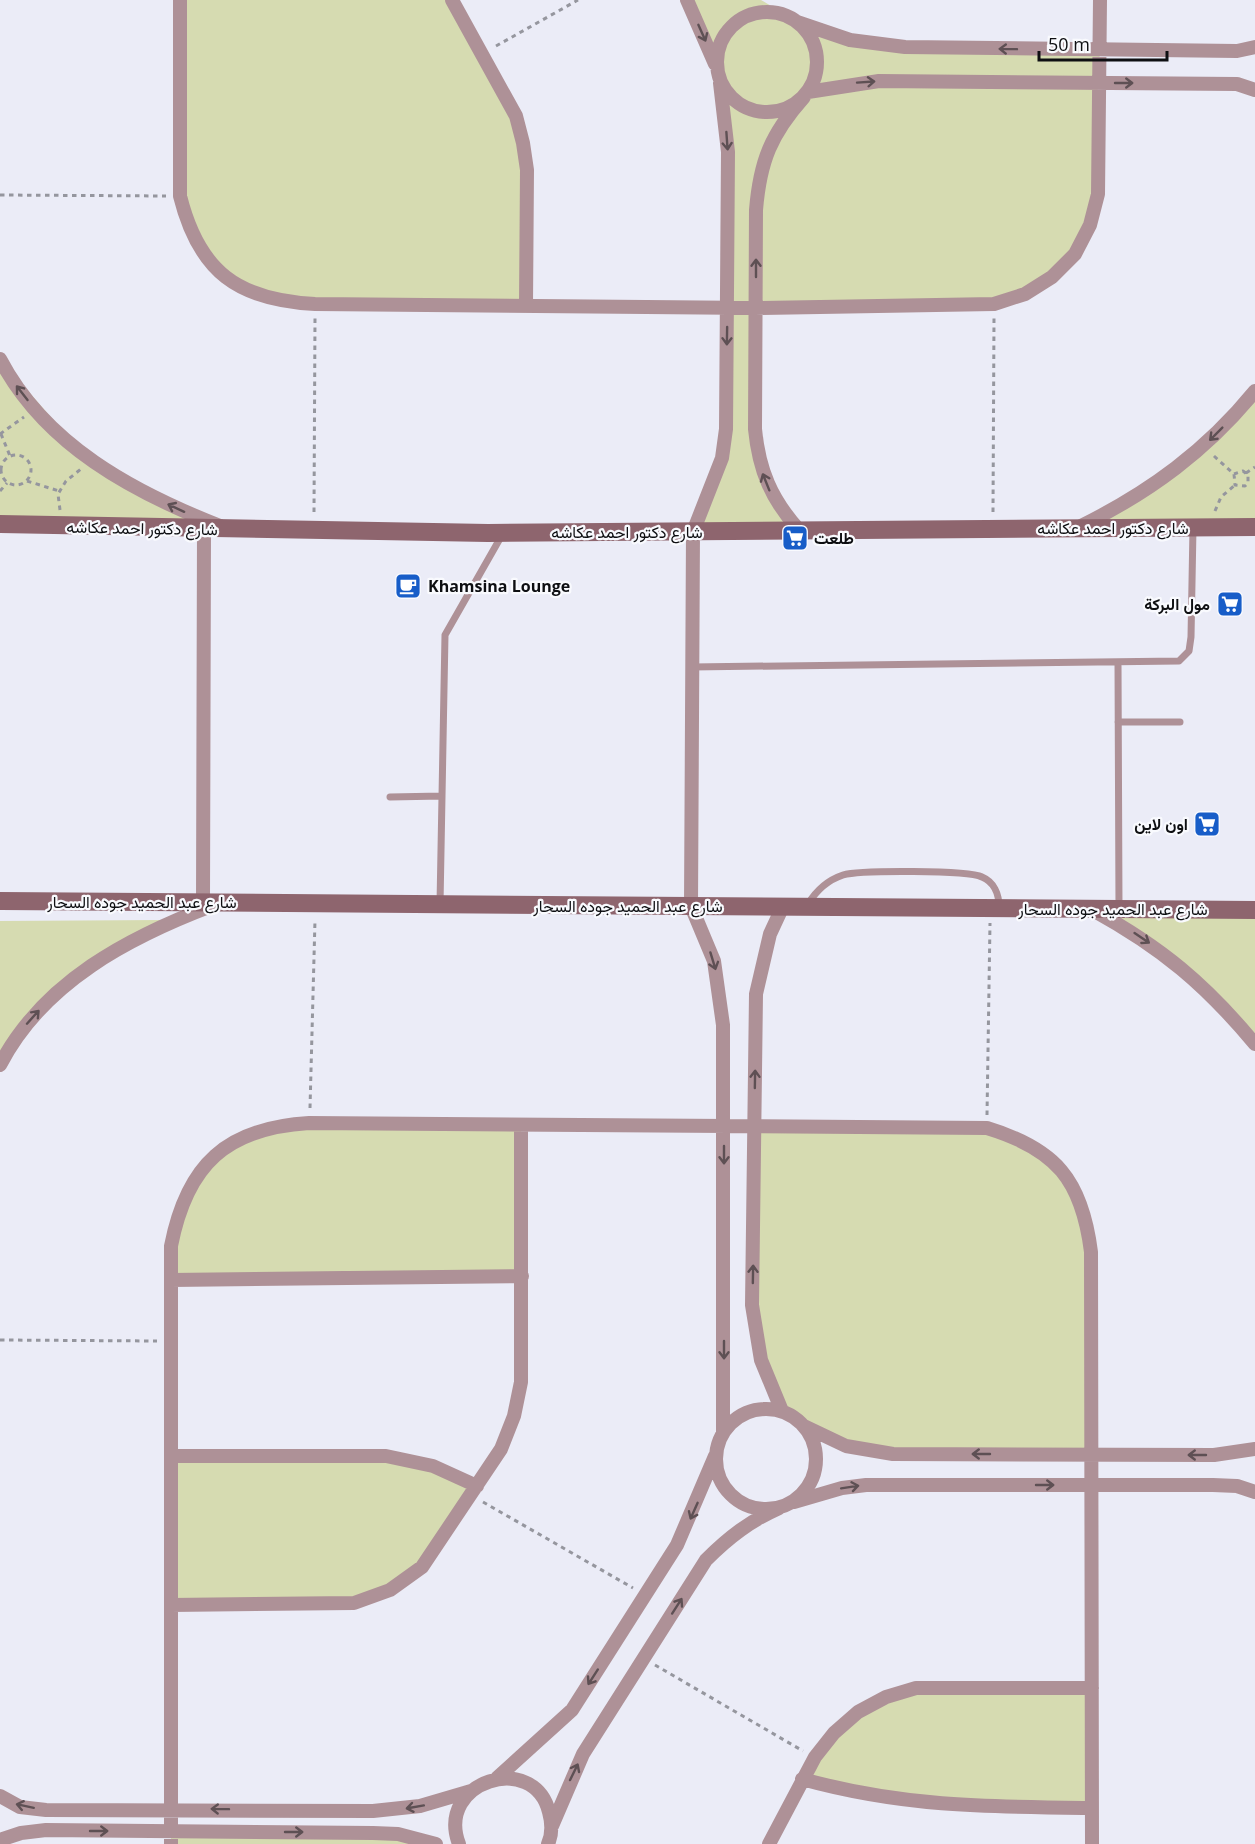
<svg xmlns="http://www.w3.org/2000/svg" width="1255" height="1844" font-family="'Open Sans',Vazirmatn,sans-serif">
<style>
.green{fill:#d6dbb1}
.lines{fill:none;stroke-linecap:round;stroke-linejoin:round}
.path{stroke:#95969e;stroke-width:3;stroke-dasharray:4.5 4.5;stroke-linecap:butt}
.lane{stroke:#ae9197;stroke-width:7}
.street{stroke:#ae9197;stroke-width:14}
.secondary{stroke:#8e656e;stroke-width:18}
.oneway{stroke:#5e5054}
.labels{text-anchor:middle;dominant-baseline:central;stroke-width:4.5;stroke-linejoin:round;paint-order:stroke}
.street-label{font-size:16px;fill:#0e0f12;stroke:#f9fafe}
.poi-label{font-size:16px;font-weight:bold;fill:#0e0f12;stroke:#f9fafe;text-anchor:start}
</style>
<rect width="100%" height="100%" fill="#ebecf7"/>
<path class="green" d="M180 0H452L523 143 526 305 315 304 253 294 203 255 180 196Z
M687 0H761L798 22 850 40 1100 49 1090 225 1052 277 994 304 756 308 758 457 799 530 693 532 722 458 728 187 720 83Z
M0 359 85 456 230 530 0 524Z
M1255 391V527L1078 528 1128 503Z
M1092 909 1255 910V1044L1222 1004Z
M162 920C98 953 34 990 0 1056V921Z
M275 1125H521L522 1276 171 1280 178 1212 215 1155Z
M754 1127 987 1128 1049 1157 1086 1216 1091 1455 893 1454 804 1426 782 1411 755 1332Z
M171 1456H386L477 1486 422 1567 354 1603 171 1605Z
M916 1688H1092V1808L971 1806 802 1779 858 1712Z
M171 1831 373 1833 436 1844H171Z"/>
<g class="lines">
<path class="path" d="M496 46 578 0
M0 195 166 196
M0 434 24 417
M1 434 10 456
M1 470a15 15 0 1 1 30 0a15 15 0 1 1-30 0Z
M1214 456 1234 474 1235 485 1245 486 1248 483V475L1243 471 1234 474
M1246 473 1255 467
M27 481 59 491
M0 491 7 483
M60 510 58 494 66 481 81 469
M1215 511 1221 497 1235 485
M314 512 315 318
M993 512 994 318
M310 1108 315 920
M987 1115 990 923
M0 1340 157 1341
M483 1502 633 1588
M655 1665 803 1751"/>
<path class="lane" d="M1118 662 1119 909
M692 667 1179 661 1189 651 1191 637 1193 528
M1118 722H1180
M390 797 442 796
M440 904 445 635 502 535
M808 904C816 891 828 880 843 875 859 870 968 870 982 877 994 882 999 894 999 907"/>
<path class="street" d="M180 0V196C199 272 238 300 315 304L756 308 994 304 1025 294 1052 277 1075 254 1090 225 1098 194 1100 0
M452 0 516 116 523 143 527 170 526 305
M687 0 715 64
M717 62a50 50 0 1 1 100 0a50 50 0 1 1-100 0Z
M797 22 850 40 905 47 1237 51 1255 47
M720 83 728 152 726 429 722 458 693 532 691 906 714 961 723 1025V1432
M808 92 879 81 1237 84 1255 90
M0 359C45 445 133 492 220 526
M1081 526C1150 492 1207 450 1255 391
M799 530C771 499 759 470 755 429L756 210C760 161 771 134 804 97
M203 902 204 529
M1093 910C1162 948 1205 984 1255 1044
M0 1065C43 982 129 937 214 905
M171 1280 522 1276
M716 1459a50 50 0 1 1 100 0a50 50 0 1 1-100 0Z
M782 1411 761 1360 752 1305 756 994 770 934 783 906
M804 1426 846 1446 893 1454 1214 1455 1255 1449
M171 1456H386L433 1466 477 1486
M794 1502 842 1488 866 1485H1213L1237 1486 1255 1492
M171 1605 354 1603 390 1590 422 1567 501 1449 514 1416 521 1382V1125
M497 1778 572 1710 677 1545 715 1456
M802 1779C903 1807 988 1807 1092 1808
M0 1796 20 1807 46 1810 373 1811 420 1806 471 1791
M552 1826 583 1754 706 1560C729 1537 750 1521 779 1508
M0 1840 21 1833 46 1830 373 1833 398 1834 436 1844
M171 1844V1246C187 1164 227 1128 309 1123L987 1128C1056 1149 1082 1180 1091 1252L1092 1844
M459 1844C435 1781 534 1751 549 1812 552 1823 553 1833 548 1844
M769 1844 815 1757 834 1733 858 1712 886 1697 916 1688H1092"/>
<path class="secondary" d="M0 524 488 533 1255 527
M0 901 1255 910"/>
</g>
<defs><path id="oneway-shaft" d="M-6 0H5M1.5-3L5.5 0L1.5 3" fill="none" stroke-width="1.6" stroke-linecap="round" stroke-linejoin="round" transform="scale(1.5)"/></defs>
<g class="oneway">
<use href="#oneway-shaft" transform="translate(702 33) rotate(66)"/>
<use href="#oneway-shaft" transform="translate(1008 49) rotate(-179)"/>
<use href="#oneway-shaft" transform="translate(866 82) rotate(-4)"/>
<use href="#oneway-shaft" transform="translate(1124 83)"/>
<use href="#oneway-shaft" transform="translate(727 141) rotate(86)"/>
<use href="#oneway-shaft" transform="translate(756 268) rotate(-90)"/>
<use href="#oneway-shaft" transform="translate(727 336) rotate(91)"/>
<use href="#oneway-shaft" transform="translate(22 393) rotate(-128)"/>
<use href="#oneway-shaft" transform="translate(1216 434) rotate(135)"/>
<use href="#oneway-shaft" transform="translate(766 482) rotate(-112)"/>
<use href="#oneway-shaft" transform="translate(176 508) rotate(-155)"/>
<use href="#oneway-shaft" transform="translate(1142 938) rotate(34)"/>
<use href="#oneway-shaft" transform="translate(713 961) rotate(73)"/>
<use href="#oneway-shaft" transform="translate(33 1017) rotate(-48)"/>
<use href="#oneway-shaft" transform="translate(755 1079) rotate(-89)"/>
<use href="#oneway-shaft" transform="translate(724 1155) rotate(90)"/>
<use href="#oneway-shaft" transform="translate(753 1274) rotate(-89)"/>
<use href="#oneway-shaft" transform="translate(724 1350) rotate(90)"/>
<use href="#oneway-shaft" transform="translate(981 1454) rotate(-180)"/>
<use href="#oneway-shaft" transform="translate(1197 1455) rotate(-180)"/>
<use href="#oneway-shaft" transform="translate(1045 1485)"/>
<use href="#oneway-shaft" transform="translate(850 1487) rotate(-9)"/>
<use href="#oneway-shaft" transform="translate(694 1511) rotate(114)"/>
<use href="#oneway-shaft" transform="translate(677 1606) rotate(-57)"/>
<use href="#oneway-shaft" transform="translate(593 1677) rotate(123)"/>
<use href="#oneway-shaft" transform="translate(574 1772) rotate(-64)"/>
<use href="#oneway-shaft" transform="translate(25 1806) rotate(-168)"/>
<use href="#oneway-shaft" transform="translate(415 1807) rotate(170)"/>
<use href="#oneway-shaft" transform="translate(220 1809) rotate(-179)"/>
<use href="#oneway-shaft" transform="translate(99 1831)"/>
<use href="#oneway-shaft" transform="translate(294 1832)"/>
</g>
<defs>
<symbol id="supermarket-square" viewBox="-11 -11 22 22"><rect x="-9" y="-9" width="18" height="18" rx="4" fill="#175dc8" stroke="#f9fafe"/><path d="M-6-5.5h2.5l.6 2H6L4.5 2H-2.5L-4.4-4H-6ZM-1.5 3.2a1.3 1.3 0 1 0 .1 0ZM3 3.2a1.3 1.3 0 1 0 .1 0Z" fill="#fff"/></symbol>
<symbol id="cafe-square" viewBox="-11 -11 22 22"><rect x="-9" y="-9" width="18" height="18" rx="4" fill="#175dc8" stroke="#f9fafe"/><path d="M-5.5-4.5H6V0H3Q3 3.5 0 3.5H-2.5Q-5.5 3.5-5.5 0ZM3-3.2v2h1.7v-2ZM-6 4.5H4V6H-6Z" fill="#fff"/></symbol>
</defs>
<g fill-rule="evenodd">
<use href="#supermarket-square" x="780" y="523" width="30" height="30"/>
<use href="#cafe-square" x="393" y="571" width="30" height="30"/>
<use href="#supermarket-square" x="1215" y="589" width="30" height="30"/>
<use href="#supermarket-square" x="1192" y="809" width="30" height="30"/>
</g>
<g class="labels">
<g class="street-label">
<text transform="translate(142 528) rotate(1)">شارع دكتور احمد عكاشه</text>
<text x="1113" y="528">شارع دكتور احمد عكاشه</text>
<text x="627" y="532">شارع دكتور احمد عكاشه</text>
<text x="142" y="902">شارع عبد الحميد جوده السحار</text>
<text x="628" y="906">شارع عبد الحميد جوده السحار</text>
<text x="1113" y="909">شارع عبد الحميد جوده السحار</text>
</g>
<g class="poi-label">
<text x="814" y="538">طلعت</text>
<text x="428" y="586">Khamsina Lounge</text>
<text x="1210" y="604" text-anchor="end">مول البركة</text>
<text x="1188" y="824" text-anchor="end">اون لاين</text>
</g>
</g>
<path d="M1039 51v9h128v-9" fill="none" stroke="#0e0f12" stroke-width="3"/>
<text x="1048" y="51" font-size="18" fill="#0e0f12" stroke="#f9fafe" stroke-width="4.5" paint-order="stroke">50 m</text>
</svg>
